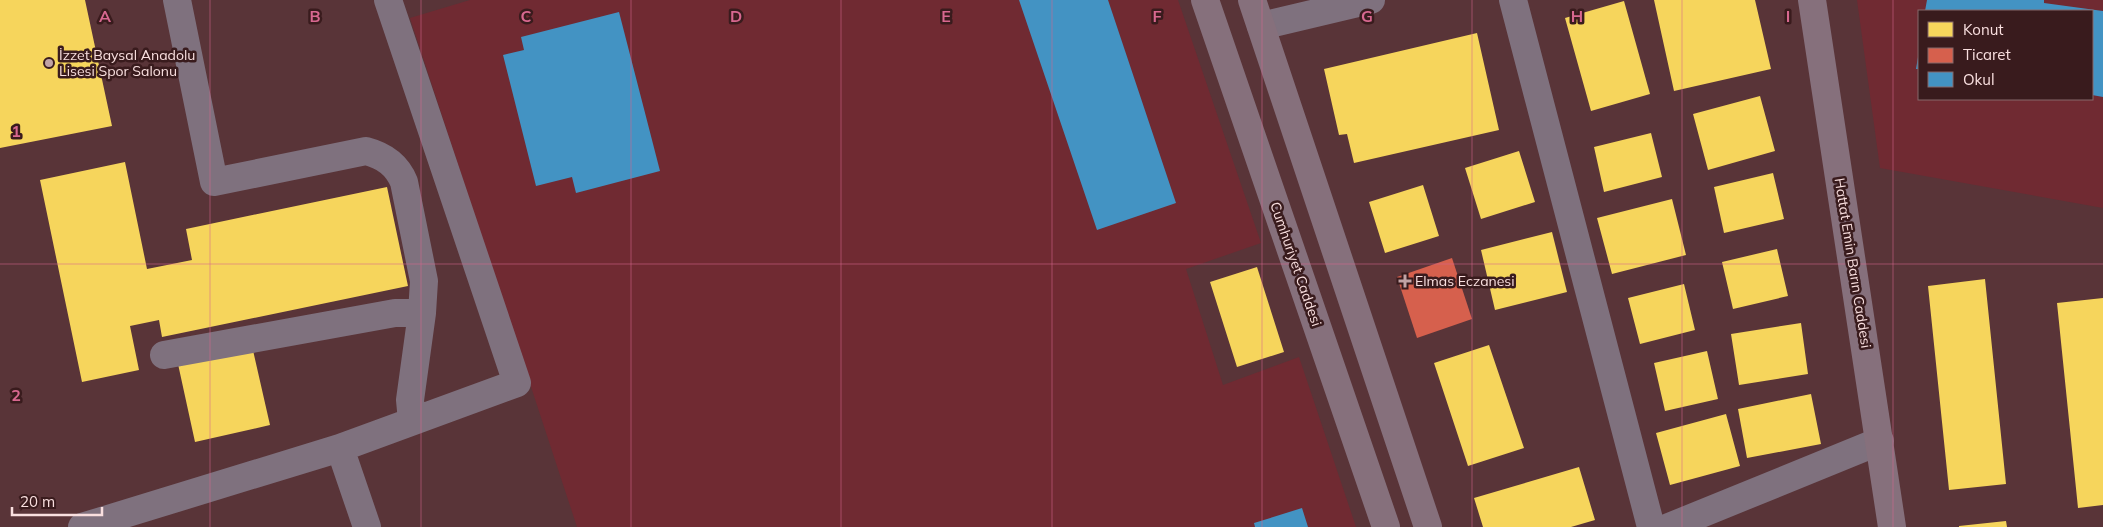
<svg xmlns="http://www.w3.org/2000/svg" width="2103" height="527" font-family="Mulish,sans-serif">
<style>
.built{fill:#702a32;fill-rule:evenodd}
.homes{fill:#f6d55c}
.shops{fill:#d6604d}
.schools{fill:#4393c3}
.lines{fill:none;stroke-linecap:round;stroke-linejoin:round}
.minor{stroke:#7f717e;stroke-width:28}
.major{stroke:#86707c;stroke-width:28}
.grid{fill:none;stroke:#d86890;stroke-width:1;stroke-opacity:0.55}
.poi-dot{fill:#c1a3a5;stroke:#391b1d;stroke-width:2}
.labels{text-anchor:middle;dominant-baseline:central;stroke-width:5;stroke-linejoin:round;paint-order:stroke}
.poi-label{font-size:14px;fill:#f9dfdf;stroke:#391b1d;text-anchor:start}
.street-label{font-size:14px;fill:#f9dfdf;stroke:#391b1d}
.grid-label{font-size:16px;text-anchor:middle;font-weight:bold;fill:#d86890;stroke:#391b1d;stroke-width:5;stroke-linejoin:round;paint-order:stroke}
</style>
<rect width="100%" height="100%" fill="#593438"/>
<path class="built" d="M470 0H1178L1261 243 1186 269 1223 385 1299 357 1356 527H577L410 18Z
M1857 0H2103V208L1880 168ZM1919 11H2092V99H1919Z"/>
<path class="homes" d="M0 0H85L112 126 0 148Z
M1654 0H1755L1771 69 1674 91Z
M1624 1 1650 94 1591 111 1565 18Z
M1477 33 1499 130 1354 163 1347 134 1339 135 1324 69Z
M1760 96 1775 151 1708 170 1693 114Z
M1651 133 1662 177 1604 192 1594 147Z
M1519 151 1535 202 1481 219 1465 168Z
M125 162 147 269 192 260 186 229 387 187 408 286 162 337 159 320 130 326 139 370 82 382 40 180Z
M1773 173 1784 219 1724 233 1714 187Z
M1423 185 1439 236 1385 253 1369 202Z
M1672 199 1686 255 1612 274 1597 218Z
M1552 232 1567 292 1495 310 1481 250Z
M1777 249 1788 296 1733 309 1722 262Z
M1257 267 1284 352 1237 367 1210 282Z
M1985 279 2006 484 1949 490 1928 286Z
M1684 284 1695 330 1640 344 1628 298Z
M2103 298V505L2078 508 2057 303Z
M1801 323 1808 374 1739 385 1731 334Z
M1489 345 1524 448 1468 466 1434 363Z
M252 346 270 425 195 442 178 364Z
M1707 351 1718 399 1665 411 1654 363Z
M1811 394 1821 444 1747 458 1738 409Z
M1726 414 1740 466 1670 485 1656 433Z
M1579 467 1595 520 1571 527H1483L1474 498Z
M2006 521 2007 527H1959V526Z"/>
<path class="shops" d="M1452 258 1472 319 1417 338 1397 277Z"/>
<path class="schools" d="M1019 0H1108L1176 203 1097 230Z
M1927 0H2044V3L2103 11V97L2092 95V11H1925Z
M619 12 660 171 576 193 572 177 536 186 503 55 524 50 521 37Z
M1918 57H1919V69H1916Z
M1302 508 1308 527H1255L1254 523Z"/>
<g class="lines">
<path class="minor" d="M177 0 214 182 366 151C385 156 397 165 404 182L424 281 422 313 410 400 412 421
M1513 0 1651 527
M1261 26 1371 0
M164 355 395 313H422
M340 448 517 383 388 0
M82 527 340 448 367 527
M1669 527 1880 441"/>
<path class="major" d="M1205 0 1386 527
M1252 0 1428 527
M1812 0 1892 527"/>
</g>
<path class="grid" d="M210 0V527M421 0V527M631 0V527M841 0V527M1052 0V527M1262 0V527M1472 0V527M1682 0V527M1893 0V527M0 264H2103"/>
<g class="poi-dot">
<circle cx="49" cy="63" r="5"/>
<path d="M1402.5 273.5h5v5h5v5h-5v5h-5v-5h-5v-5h5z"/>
</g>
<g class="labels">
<g class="poi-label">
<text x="59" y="55">İzzet Baysal Anadolu<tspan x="59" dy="16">Lisesi Spor Salonu</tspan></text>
<text x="1415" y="281">Elmas Eczanesi</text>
</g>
<g class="street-label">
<text transform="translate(1853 263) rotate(81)">Hattat Emin Barın Caddesi</text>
<text transform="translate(1296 264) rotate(71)">Cumhuriyet Caddesi</text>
</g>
</g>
<g class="grid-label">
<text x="105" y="22">A</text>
<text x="315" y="22">B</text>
<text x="526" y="22">C</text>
<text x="736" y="22">D</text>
<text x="946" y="22">E</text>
<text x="1157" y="22">F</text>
<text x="1367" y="22">G</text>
<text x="1577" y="22">H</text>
<text x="1788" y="22">I</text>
<text x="16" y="137">1</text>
<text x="16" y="401">2</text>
</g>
<rect x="1918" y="10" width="175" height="90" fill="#391b1d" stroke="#86696b"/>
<rect x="1928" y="22" width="25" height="15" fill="#f6d55c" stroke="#86696b"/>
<text x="1963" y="35" font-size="15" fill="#f9dfdf">Konut</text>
<rect x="1928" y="48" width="25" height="15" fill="#d6604d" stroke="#86696b"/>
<text x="1963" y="60" font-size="15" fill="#f9dfdf">Ticaret</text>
<rect x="1928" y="72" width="25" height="15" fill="#4393c3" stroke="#86696b"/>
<text x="1963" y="85" font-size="15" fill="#f9dfdf">Okul</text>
<path d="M12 507v8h90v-8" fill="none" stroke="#f9dfdf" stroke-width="2.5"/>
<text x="20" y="507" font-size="15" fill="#f9dfdf" stroke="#391b1d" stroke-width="4" paint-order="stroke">20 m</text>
</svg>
